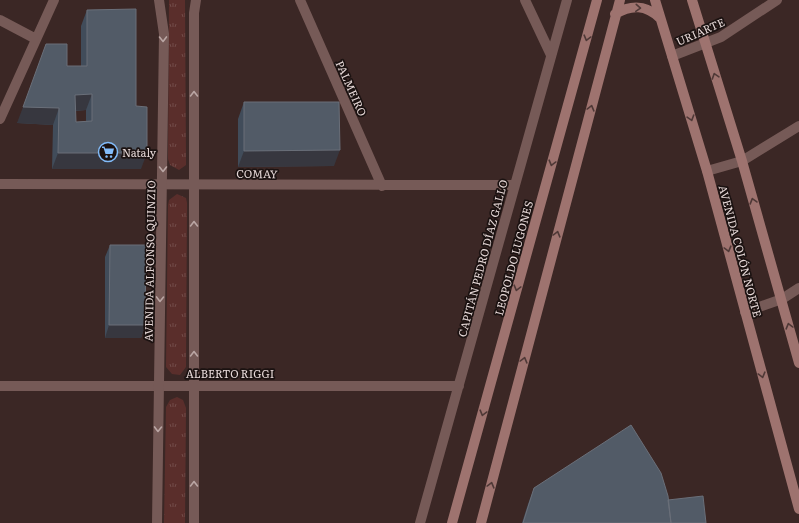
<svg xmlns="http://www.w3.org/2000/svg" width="799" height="523" font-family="Literata,serif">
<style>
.grass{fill:url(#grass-tufts)}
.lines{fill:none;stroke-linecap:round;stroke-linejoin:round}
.minor{stroke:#765a57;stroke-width:10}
.tertiary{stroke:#765a57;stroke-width:10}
.secondary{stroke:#9e736f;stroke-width:10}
.wall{fill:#414c5a;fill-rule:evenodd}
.shaded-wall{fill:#37373f}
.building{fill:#525b67;stroke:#6a6f79;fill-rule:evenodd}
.oneway{stroke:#4f3937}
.oneway2{stroke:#baa6a4}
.labels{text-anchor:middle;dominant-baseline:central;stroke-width:3.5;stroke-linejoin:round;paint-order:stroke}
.street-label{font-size:11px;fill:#e7d9d8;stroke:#1b1211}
.poi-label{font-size:11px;fill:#e7d9d8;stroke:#1b1211;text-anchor:start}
</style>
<defs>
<pattern id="grass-tufts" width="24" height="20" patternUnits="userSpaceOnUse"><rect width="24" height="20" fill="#5a2e2b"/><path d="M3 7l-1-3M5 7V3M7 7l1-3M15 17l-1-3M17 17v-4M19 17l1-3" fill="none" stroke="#724c49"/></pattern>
</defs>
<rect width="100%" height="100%" fill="#3b2725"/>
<path class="grass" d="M169 0H185L186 161V165L179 170 170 165 168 159Z
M177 194 186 198 187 203 186 367 180 375 172 374 166 367 168 205 169 200Z
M177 397 183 400 186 408 185 523H164L166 407 170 400Z"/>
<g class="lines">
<path class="minor" d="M300 0 382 186
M525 0 551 55
M0 20 36 39
M672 56 721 37 777 0
M0 119 54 0
M707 171 742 161 799 126
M0 184 514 185
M745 312 782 299 799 288
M0 386H459
M420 523 567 0"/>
<path class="tertiary" d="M157 523 164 34 159 0
M194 523V13L196 0"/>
<path class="secondary" d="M655 0 707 171 799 509
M692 0 742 161 799 363
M615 14C632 4 646 5 660 18
M452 523 597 0
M481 523 620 0"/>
</g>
<path class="wall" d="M87 10 136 106 141 169H52L53 125 17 123 67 66H81V26ZM86 110V122H76L75 111Z
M244 102 334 166 238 167V119Z
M110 245 145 325 141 338H105V257Z
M534 488 668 500 706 523H522L528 504Z"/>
<path class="shaded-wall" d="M92 94 86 110 69 111 75 95Z
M23 107 59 108 53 125 17 123Z
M340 150 334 166 238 167 244 151Z
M58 153H147L141 169H52Z
M109 325H145L141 338H105Z"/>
<path class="building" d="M136 9V106L147 107V153H58L59 108 23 107 46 44H67V66H87V10ZM92 94V121L76 122 75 95Z
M244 102H339L340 150 244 151Z
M110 245H146L145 325H109Z
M631 425 661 473 668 496 671 523H523L534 488Z
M703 496 706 523H671L668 500Z"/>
<defs><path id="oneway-chevron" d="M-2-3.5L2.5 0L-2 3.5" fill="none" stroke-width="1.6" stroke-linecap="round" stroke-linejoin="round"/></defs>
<g class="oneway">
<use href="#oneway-chevron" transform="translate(638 8) rotate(4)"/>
<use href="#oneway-chevron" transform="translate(587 38) rotate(105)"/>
<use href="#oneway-chevron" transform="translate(715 76) rotate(-108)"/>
<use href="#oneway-chevron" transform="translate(591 108) rotate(-75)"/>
<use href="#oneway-chevron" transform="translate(691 118) rotate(73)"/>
<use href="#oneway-chevron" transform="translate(552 163) rotate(105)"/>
<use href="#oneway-chevron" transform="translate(753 201) rotate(-106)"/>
<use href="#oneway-chevron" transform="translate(557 234) rotate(-75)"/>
<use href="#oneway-chevron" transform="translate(728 249) rotate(75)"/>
<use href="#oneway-chevron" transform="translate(517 288) rotate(105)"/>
<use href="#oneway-chevron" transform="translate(789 326) rotate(-105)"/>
<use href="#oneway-chevron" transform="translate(524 360) rotate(-75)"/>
<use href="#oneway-chevron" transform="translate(762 375) rotate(75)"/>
<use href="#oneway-chevron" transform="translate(483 413) rotate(105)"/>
<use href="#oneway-chevron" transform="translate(491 485) rotate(-75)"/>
</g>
<g class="oneway2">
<use href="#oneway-chevron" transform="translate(163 39) rotate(89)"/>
<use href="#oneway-chevron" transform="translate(194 94) rotate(-90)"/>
<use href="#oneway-chevron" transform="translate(163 169) rotate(90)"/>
<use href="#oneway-chevron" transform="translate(194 224) rotate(-90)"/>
<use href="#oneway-chevron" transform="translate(160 299) rotate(91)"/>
<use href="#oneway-chevron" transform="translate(194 354) rotate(-90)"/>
<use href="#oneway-chevron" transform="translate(158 429) rotate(91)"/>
<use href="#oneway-chevron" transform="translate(194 484) rotate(-90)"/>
</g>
<defs>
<symbol id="supermarket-ring" viewBox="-11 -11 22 22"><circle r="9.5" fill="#1b1211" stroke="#82bcfa" stroke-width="1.5"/><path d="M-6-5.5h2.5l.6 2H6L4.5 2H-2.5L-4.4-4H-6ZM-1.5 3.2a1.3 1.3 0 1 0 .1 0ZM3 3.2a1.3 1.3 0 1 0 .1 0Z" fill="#82bcfa"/></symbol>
</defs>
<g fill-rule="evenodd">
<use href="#supermarket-ring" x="97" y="141" width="22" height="22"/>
</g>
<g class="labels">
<g class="street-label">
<text transform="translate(700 31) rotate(-24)">URIARTE</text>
<text transform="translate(352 88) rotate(66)">PALMEIRO</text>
<text transform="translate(257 173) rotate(1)">COMAY</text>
<text transform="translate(741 251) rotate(75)">AVENIDA COLÓN NORTE</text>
<text transform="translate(482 258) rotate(-75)">CAPITÁN PEDRO DÍAZ GALLO</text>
<text transform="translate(513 258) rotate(-75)">LEOPOLDO LUGONES</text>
<text transform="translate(149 261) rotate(-89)">AVENIDA ALFONSO QUINZIO</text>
<text x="230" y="373">ALBERTO RIGGI</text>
</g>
<g class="poi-label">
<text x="122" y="152">Nataly</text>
</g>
</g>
</svg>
